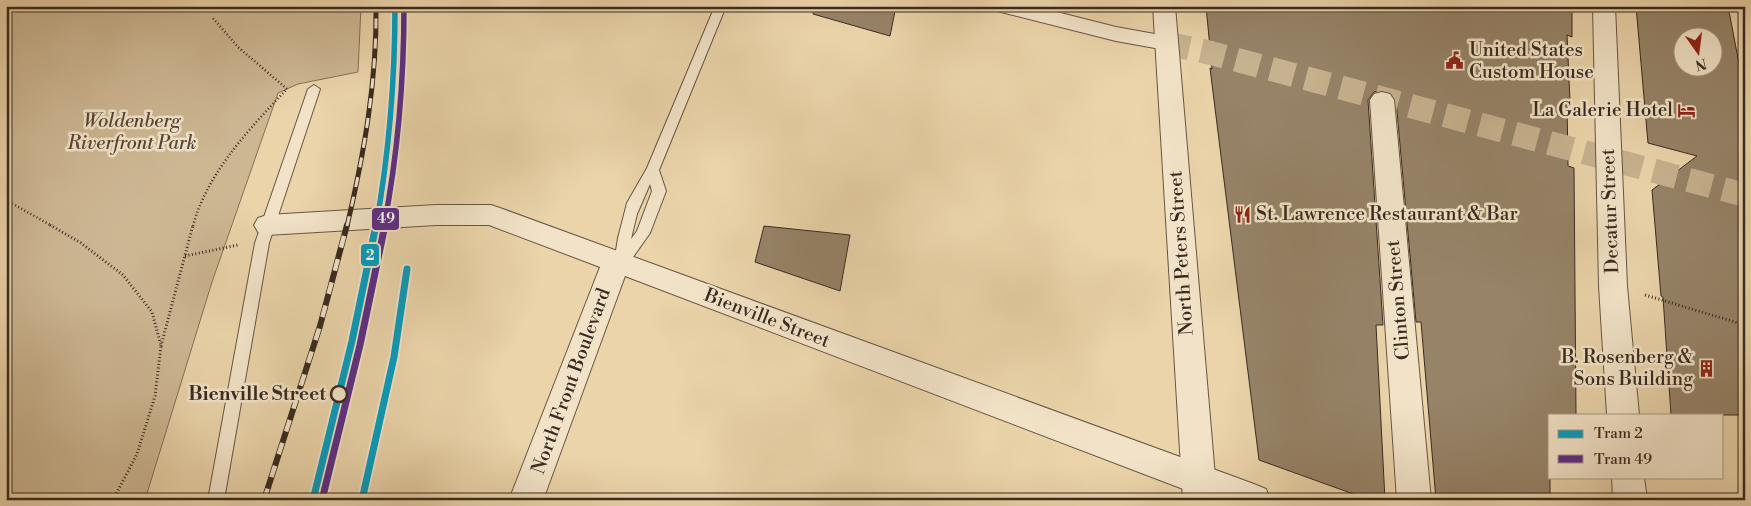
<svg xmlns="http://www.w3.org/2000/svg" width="1751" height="506" font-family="'Libre Bodoni',serif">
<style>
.green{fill:#cdb793;stroke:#83715a}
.building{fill:#968368;stroke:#392b21;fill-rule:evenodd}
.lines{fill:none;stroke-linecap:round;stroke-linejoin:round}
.minor-tunnel{stroke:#c7b28f;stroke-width:24;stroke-dasharray:24 12;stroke-linecap:butt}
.service-casing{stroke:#665543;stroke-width:2}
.minor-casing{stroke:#665543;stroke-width:2}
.tertiary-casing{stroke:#665543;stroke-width:2}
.path-far1{stroke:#392b21;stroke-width:2.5;stroke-dasharray:1 2.5;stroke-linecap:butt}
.path{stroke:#392b21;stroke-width:3;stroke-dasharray:1 2.5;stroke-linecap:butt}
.service{fill:#f2e3c8;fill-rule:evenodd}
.minor{fill:#f2e3c8;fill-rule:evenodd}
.tertiary{fill:#f2e3c8;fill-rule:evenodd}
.rail-far1-casing{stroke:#392b21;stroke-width:5}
.rail-casing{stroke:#392b21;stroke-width:6}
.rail-far1{stroke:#f2e3c8;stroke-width:3;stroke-dasharray:10;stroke-linecap:butt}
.rail{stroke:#f2e3c8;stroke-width:4.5;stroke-dasharray:12;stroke-linecap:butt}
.tram-1-far1-casing{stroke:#f2e3c8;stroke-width:9}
.tram-1-casing{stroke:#f2e3c8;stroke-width:11}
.tram-2-far1-casing{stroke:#f2e3c8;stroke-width:9}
.tram-2-casing{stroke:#f2e3c8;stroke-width:11}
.tram-1-far1{stroke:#069cbd;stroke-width:5.5}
.tram-1{stroke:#069cbd;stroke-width:7}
.tram-2-far1{stroke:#5c2e86;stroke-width:5.5}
.tram-2{stroke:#5c2e86;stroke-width:7}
.stop-dot{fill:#f2e3c8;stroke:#392b21;stroke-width:2.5}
.labels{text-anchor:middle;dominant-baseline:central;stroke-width:5;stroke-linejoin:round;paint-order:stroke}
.poi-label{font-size:19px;fill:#392b21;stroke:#f2e3c8;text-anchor:start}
.park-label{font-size:19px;font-style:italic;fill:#574738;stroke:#f2e3c8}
.street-label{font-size:19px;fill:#392b21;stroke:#f2e3c8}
.stop-label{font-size:19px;font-weight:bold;fill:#392b21;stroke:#f2e3c8;text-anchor:end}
.line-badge{stroke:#f2e3c8;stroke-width:2}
.badge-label{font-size:14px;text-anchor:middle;font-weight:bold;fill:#fff}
</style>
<rect width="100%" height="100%" fill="#ebd4aa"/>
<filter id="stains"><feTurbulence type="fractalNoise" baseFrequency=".004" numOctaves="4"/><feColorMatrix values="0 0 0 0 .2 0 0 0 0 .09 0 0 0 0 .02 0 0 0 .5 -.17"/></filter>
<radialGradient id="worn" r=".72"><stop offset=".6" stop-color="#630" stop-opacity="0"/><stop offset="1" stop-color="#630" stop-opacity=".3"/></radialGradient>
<path class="green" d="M6 6H361L358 72 298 84 278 93 212 282 145 500H6Z"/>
<path class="building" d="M814 6H896L890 36 813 14Z
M1206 6H1572V37L1567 35 1570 102 1567 101 1568 166 1574 168 1576 415H1550V500H1436L1421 322H1416L1396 100 1392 93 1382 90 1374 92 1368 100 1383 325H1376L1385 500H1370L1259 460 1210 68 1212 69Z
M1636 6H1728L1745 95V415H1671L1663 297 1661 296 1652 190 1697 156 1648 143ZM1684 38H1714V68H1684Z
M764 226 850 235 840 291 755 262Z"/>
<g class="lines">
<path class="minor-tunnel" d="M1166 43 1211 53 1745 195"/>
<defs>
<path id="service" d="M715 6H726L659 170 666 191 650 233 626 267 621 268 616 267 614 263 618 238 627 203 647 168ZM650 184 652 191 637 231 631 239 637 214Z
M314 85 320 89 269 243 224 500H208L255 243 308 89Z"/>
<path id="minor" d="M994 6H1033L1116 27 1166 36 1174 38 1177 43 1174 48 1166 50 1116 41 997 11Z
M1593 6H1615L1627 286 1639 415H1607L1599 286Z
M1382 92 1390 94 1394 100 1431 500H1397L1370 100 1374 94Z
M436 205H491L500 208 1254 484 1266 489 1270 500H1212L625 276 543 500H509L600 267 489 225H436L267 235 258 232 254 225 258 218 267 215Z
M1612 477H1644L1647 500H1613Z"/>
<path id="tertiary" d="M1153 6H1175L1217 500H1183Z"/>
</defs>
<use href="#service" class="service-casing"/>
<use href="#minor" class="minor-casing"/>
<use href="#tertiary" class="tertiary-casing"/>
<path class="path-far1" d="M6 200 52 226
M193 226C207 173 250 128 287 89L238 47 212 17"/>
<path class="path" d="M50 225 81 243 123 275 152 312 161 346 155 396 137 454 113 500
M185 256 238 245
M1645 295 1745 325
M161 346 193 225"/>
<use href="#service" class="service"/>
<use href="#minor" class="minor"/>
<use href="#tertiary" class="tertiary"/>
<defs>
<path id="rail-far1" d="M347 226C364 154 377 81 376 6"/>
<path id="rail" d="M264 500 320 326 347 225"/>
</defs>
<use href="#rail-far1" class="rail-far1-casing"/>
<use href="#rail" class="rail-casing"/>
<use href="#rail-far1" class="rail-far1"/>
<use href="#rail" class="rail"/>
<defs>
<path id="tram-1-far1" d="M376 226C389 153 395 80 395 6"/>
<path id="tram-1" d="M313 500 352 341 376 225
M362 500 394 357 407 269"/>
<path id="tram-2-far1" d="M384 226C398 153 404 80 404 6"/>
<path id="tram-2" d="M322 500 360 345 385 225"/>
</defs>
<use href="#tram-1-far1" class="tram-1-far1-casing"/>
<use href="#tram-1" class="tram-1-casing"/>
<use href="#tram-2-far1" class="tram-2-far1-casing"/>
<use href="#tram-2" class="tram-2-casing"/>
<use href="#tram-1-far1" class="tram-1-far1"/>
<use href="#tram-1" class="tram-1"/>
<use href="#tram-2-far1" class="tram-2-far1"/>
<use href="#tram-2" class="tram-2"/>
</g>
<defs>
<symbol id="civic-bare" viewBox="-9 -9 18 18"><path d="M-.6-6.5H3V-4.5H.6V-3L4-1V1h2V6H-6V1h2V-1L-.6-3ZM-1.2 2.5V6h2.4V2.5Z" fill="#8f2418" stroke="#f2e3c8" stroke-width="2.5" paint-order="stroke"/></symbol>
<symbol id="hotel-bare" viewBox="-9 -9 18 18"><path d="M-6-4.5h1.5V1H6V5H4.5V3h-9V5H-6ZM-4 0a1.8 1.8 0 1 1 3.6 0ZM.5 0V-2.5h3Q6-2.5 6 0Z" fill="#8f2418" stroke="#f2e3c8" stroke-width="2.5" paint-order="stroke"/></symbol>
<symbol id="restaurant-bare" viewBox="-9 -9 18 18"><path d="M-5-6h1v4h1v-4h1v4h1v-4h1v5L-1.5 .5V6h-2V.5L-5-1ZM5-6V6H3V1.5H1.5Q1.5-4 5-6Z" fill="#8f2418" stroke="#f2e3c8" stroke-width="2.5" paint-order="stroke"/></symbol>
<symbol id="building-bare" viewBox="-9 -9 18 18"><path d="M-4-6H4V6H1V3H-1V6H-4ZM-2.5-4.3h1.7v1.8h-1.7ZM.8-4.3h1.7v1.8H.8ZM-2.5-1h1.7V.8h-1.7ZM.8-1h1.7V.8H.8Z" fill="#8f2418" stroke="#f2e3c8" stroke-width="2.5" paint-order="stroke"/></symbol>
</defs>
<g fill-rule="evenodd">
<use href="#civic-bare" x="1442" y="48" width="25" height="25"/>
<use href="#hotel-bare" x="1674" y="98" width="25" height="25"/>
<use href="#restaurant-bare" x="1230" y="202" width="25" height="25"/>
<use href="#building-bare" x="1694" y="356" width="25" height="25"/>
</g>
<circle class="stop-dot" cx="339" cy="394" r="8"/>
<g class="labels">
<g class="poi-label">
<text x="1469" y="50">United States<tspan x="1469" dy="22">Custom House</tspan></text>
<text x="1673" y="110" text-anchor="end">La Galerie Hotel</text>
<text x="1256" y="214">St. Lawrence Restaurant &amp; Bar</text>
<text x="1693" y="357" text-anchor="end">B. Rosenberg &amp;<tspan x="1693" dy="22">Sons Building</tspan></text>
</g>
<g class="park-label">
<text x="132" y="121">Woldenberg<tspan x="132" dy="22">Riverfront Park</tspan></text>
</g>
<g class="street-label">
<text transform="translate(1610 211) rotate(-92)">Decatur Street</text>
<text transform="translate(1181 253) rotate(-94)">North Peters Street</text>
<text transform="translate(1398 300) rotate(-95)">Clinton Street</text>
<text transform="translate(767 318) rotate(21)">Bienville Street</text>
<text transform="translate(571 381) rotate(-70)">North Front Boulevard</text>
</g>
<g class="stop-label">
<text x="326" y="394">Bienville Street</text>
</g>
</g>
<g class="line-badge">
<rect x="371" y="207" width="29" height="24" rx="5" fill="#5c2e86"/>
<rect x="360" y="243" width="20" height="24" rx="5" fill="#069cbd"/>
</g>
<g class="badge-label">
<text x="386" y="223">49</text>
<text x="370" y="260">2</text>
</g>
<rect width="1751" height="506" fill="none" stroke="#ebd4aa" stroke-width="25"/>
<rect x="8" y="8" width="1736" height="491" fill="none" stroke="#392b21" stroke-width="2.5"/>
<rect x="12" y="12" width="1726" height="481" fill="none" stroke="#392b21"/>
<rect x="1548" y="414" width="175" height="65" fill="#f2e3c8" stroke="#a89985"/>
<rect x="1558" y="430" width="25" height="8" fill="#069cbd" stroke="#a89985"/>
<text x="1594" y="438" font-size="15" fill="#392b21">Tram 2</text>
<rect x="1558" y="455" width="25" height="8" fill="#5c2e86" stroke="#a89985"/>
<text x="1594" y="464" font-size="15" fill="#392b21">Tram 49</text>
<g transform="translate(1698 52) rotate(166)"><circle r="24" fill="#f2e3c8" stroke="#a89985"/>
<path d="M0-4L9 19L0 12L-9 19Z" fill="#8f2418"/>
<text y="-8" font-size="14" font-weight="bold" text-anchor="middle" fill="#392b21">N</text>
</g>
<rect width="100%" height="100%" filter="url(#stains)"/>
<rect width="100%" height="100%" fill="url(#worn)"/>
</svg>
